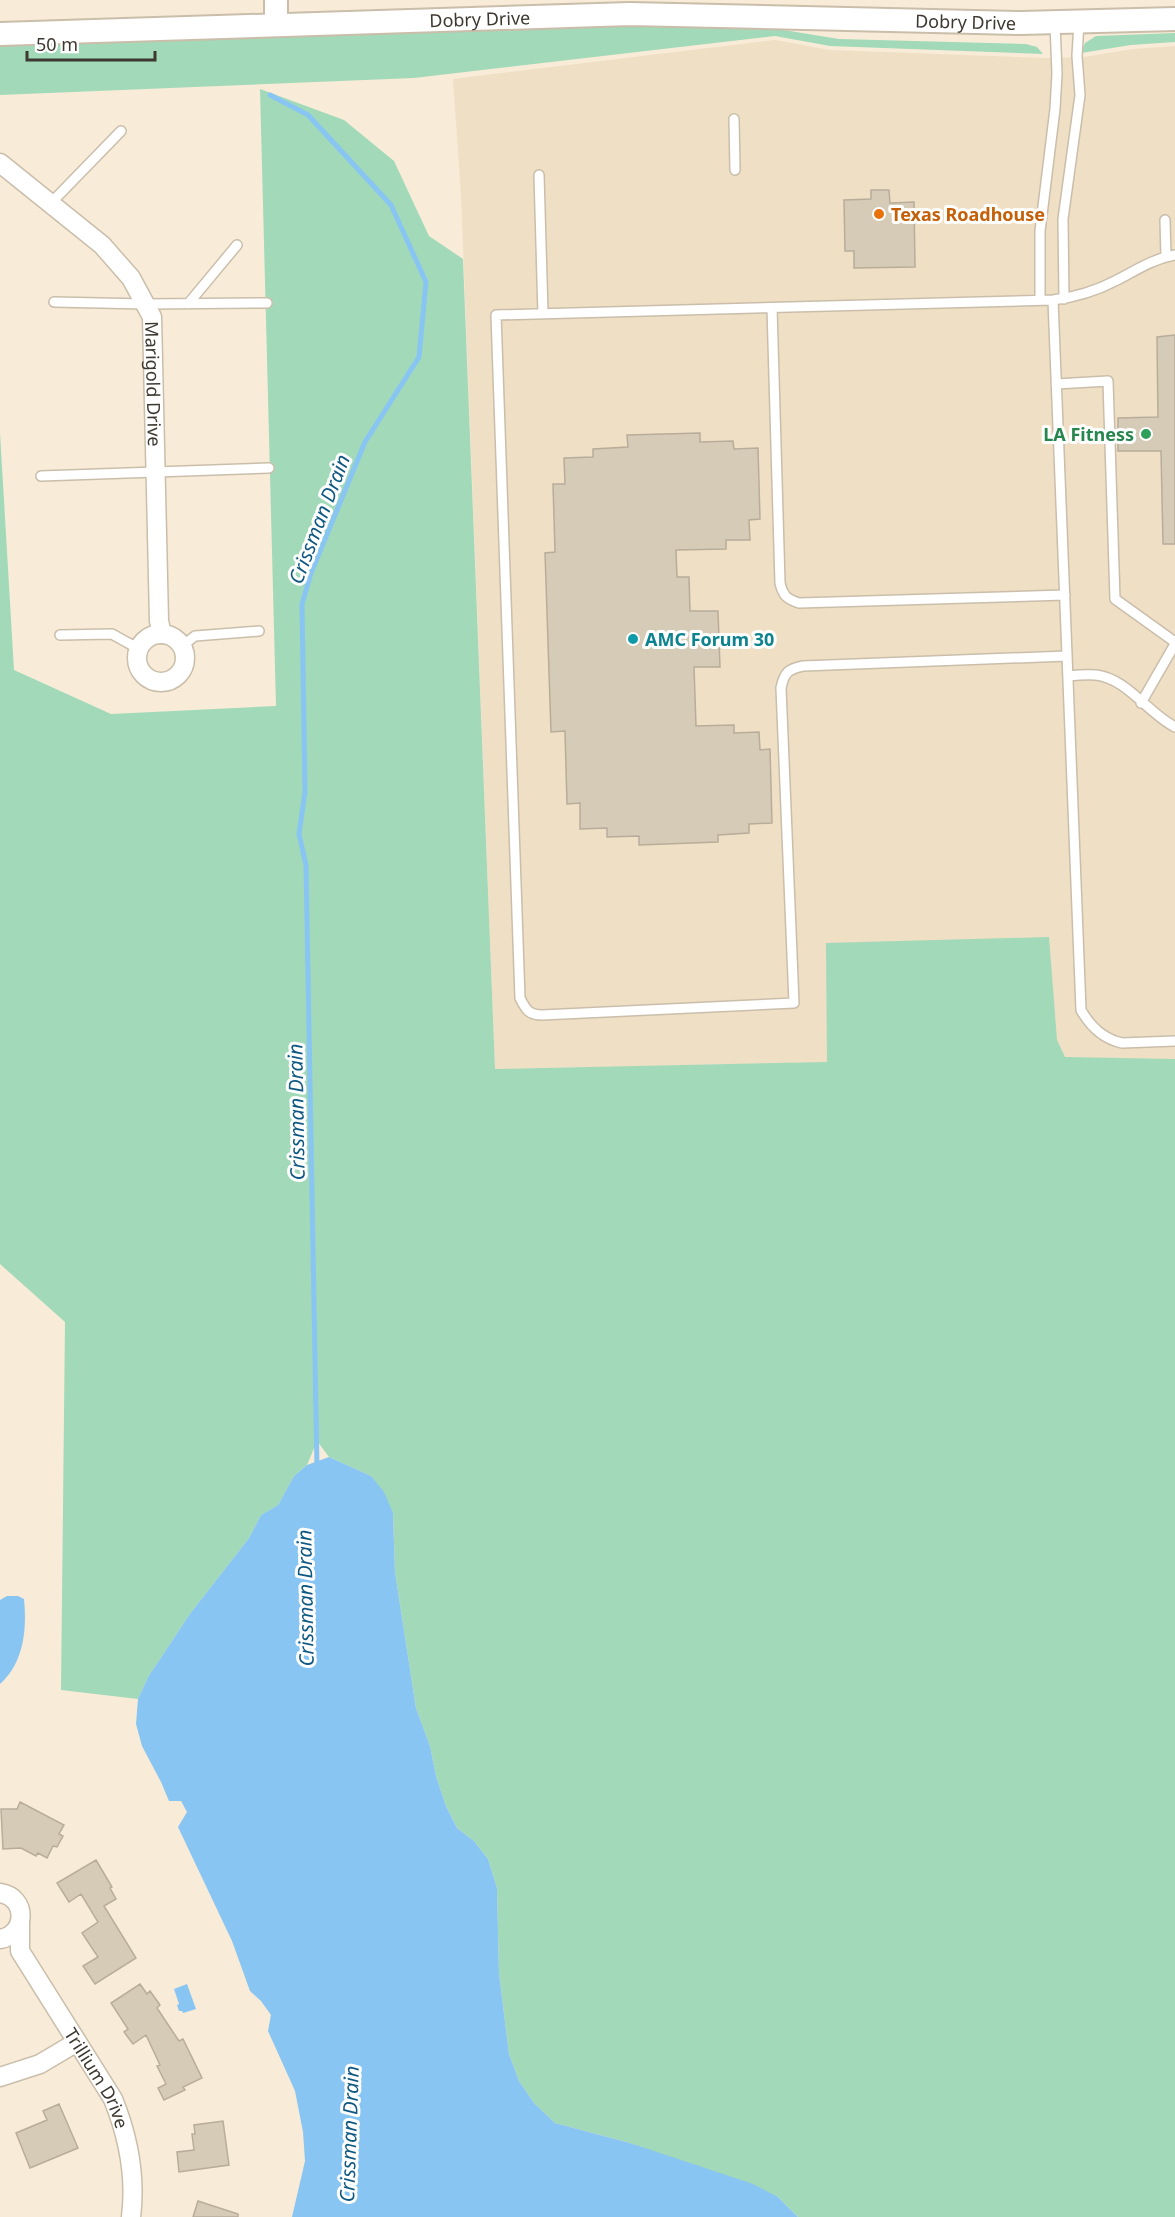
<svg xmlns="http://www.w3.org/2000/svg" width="1175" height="2217" font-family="'Noto Sans',sans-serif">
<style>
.built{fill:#efdfc4}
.green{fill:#a2d9b9}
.water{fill:#88c5f2}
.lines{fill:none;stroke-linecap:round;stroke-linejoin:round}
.stream{stroke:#88c5f2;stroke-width:5}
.building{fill:#d6cbb7;stroke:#b8ad9a;stroke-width:1.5}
.service-casing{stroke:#cabeab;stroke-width:12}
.minor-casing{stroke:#cabeab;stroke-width:21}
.tertiary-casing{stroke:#cabeab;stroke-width:26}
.service{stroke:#fff;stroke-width:9}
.minor{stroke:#fff;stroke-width:18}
.tertiary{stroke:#fff;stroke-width:22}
.food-dot{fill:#e8710a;stroke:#fff;stroke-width:2}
.leisure-dot{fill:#2e9e5b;stroke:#fff;stroke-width:2}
.culture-dot{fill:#0f9aa8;stroke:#fff;stroke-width:2}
.labels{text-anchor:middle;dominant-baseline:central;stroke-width:6;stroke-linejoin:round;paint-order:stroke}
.street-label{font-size:18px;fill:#3d3830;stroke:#fff}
.food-label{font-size:18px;font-weight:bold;fill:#c56008;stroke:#fff;text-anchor:start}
.leisure-label{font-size:18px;font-weight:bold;fill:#27864d;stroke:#fff;text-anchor:end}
.culture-label{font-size:18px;font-weight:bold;fill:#0d838f;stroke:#fff;text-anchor:start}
.water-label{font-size:20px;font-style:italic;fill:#0f5882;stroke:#fff}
</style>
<rect width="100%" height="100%" fill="#f8ecd8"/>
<path class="built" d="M775 40 830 50 1046 58 1084 57 1133 49 1175 46V1059L1065 1058 495 1069 461 194 453 79Z"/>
<path class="green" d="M575 26 765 27 839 39 1026 44 1037 47 1043 54 830 46 775 36 414 78 0 95V46Z
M1175 33V42L1131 45 1081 53 1085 43 1096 36Z
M260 89 344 120 394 161 429 236 463 259 495 1069 827 1062 826 943 1049 937 1057 1040 1065 1057 1175 1059V2217H798L778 2197 630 2143 555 2123 534 2103 519 2081 509 2054 499 1973 497 1888 488 1859 474 1841 457 1828 446 1806 436 1776 430 1746 416 1708 395 1572 393 1513 371 1476 329 1457 317 1441 307 1465 294 1476 278 1505 261 1515 249 1538 189 1615 170 1644 148 1677 138 1699 61 1690 65 1322 0 1264V433L14 670 111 714 276 706Z"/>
<path class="water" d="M329 1457 371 1476 384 1492 393 1513 395 1572 416 1708 430 1746 436 1776 446 1806 457 1828 474 1841 488 1859 497 1888 499 1973 509 2054 519 2081 534 2103 555 2123 630 2143 753 2184 778 2197 798 2217H292L305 2161 303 2132 295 2091 268 2031 271 2015 261 2001 250 1991 232 1941 178 1827 187 1812 181 1801H169L161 1782 142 1746 136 1724 138 1699 148 1677 170 1644 189 1615 249 1538 261 1515 278 1505 294 1476 307 1465Z
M7 1596H18L24 1599C27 1629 24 1663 0 1684V1600Z
M187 1984 196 2009 183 2013 182 2011H179L177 2005 179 2004 174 1989Z"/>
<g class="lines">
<path class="stream" d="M270 95 308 115 391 205 426 282 419 357 365 442 311 573 302 604 305 792 299 834 306 865 317 1468"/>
</g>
<path class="building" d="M871 190H889L890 203 914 202 915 267 854 268V251H845L844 200 871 199Z
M1175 335V544H1163L1161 451H1118V418L1158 417 1157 337Z
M700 433V442L733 441 734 449 758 448 760 519 749 520 750 540H726V549L676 550 677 577H689L690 611H718L720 667H694L696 726 734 725V733L759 732 760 750 770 749 772 823 749 824V833L718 835V842L639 845V836L607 837V828L580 829V803L567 804 565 731 551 732 545 553 555 552 553 484H565L564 458 593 457V449L628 447 627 435Z
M20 1802 64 1825 59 1834 63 1836 57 1847 53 1846 47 1858 38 1853 36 1856 21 1848 3 1849 1 1809H17Z
M96 1860 112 1887 110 1888 116 1899 104 1906 136 1958 95 1984 83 1966 98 1957 82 1933 98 1922 81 1894 69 1902 57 1883Z
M140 1984 147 1994 150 1991 160 2005 157 2008 179 2041 183 2039 202 2078 183 2087 185 2090 164 2100 158 2088 166 2084 157 2066 160 2065 146 2035 133 2044 124 2032 128 2029 111 2003Z
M59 2104 78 2148 30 2168 16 2133 47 2120 43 2111Z
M223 2121 229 2165 179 2172 177 2152 194 2150 192 2134H195L194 2125Z
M198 2201 238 2214V2217H193Z"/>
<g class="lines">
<defs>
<path id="service" d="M734 119 735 170
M539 175 543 314
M51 203 121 131
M1165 220 1166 257
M1064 299 1063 219 1080 95 1077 56 1079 22
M1040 300V231L1055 109 1057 74 1055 23
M1053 300 1081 1010C1090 1026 1104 1039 1122 1043L1175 1041
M54 302 145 304 267 303
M188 304 237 245
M772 308 780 583C783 596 787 599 799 603L1065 595
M1056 384 1108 381 1115 599 1175 642
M41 476 269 468
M60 635 112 634 139 649
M182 646 195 636 259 631
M1067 656 803 666C788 669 784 673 781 688L794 1003 542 1015C529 1015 526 1010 520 998L496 315 1053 300C1076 297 1094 292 1115 281 1135 271 1152 259 1175 255
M1068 676C1077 675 1087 674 1096 675 1126 678 1148 713 1175 727
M1141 703 1175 644"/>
<g id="minor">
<path id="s1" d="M0 163 102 245 131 278 152 317 159 621 162 634"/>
<circle cx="161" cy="658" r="24"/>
<path d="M0 1893C28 1897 27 1935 0 1939"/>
<path id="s2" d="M20 1924V1951L113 2099C128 2136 136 2177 131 2217"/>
<path d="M0 2077 40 2064 77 2042"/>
</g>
<g id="tertiary">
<path d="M276 25V0"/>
<path id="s3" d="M0 34 630 14 1021 23 1175 19"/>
</g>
</defs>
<use href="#service" class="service-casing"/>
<use href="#minor" class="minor-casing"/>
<use href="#tertiary" class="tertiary-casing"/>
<use href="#service" class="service"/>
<use href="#minor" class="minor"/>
<use href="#tertiary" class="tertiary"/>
</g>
<circle class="food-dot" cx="879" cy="214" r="6"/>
<circle class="leisure-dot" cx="1146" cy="434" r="6"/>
<circle class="culture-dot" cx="633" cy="639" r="6"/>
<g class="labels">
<g class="street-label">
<text stroke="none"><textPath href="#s3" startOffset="480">Dobry Drive</textPath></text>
<text stroke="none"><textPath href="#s3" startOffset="966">Dobry Drive</textPath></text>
<text stroke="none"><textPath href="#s1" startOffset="286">Marigold Drive</textPath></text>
<text stroke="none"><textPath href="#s2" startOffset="176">Trillium Drive</textPath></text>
</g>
<g class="food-label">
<text x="891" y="214">Texas Roadhouse</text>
</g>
<g class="leisure-label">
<text x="1134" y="434">LA Fitness</text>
</g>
<g class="culture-label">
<text x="645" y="639">AMC Forum 30</text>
</g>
<g class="water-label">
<text transform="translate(319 519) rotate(-69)">Crissman Drain</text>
<text transform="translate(296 1112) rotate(-91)">Crissman Drain</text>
<text transform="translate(305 1598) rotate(-91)">Crissman Drain</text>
<text transform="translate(349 2134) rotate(-88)">Crissman Drain</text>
</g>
</g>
<path d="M27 51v9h128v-9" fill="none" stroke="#3d3830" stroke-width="3"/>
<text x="36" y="51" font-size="18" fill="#3d3830" stroke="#ffffff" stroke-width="4.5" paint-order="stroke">50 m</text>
</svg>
